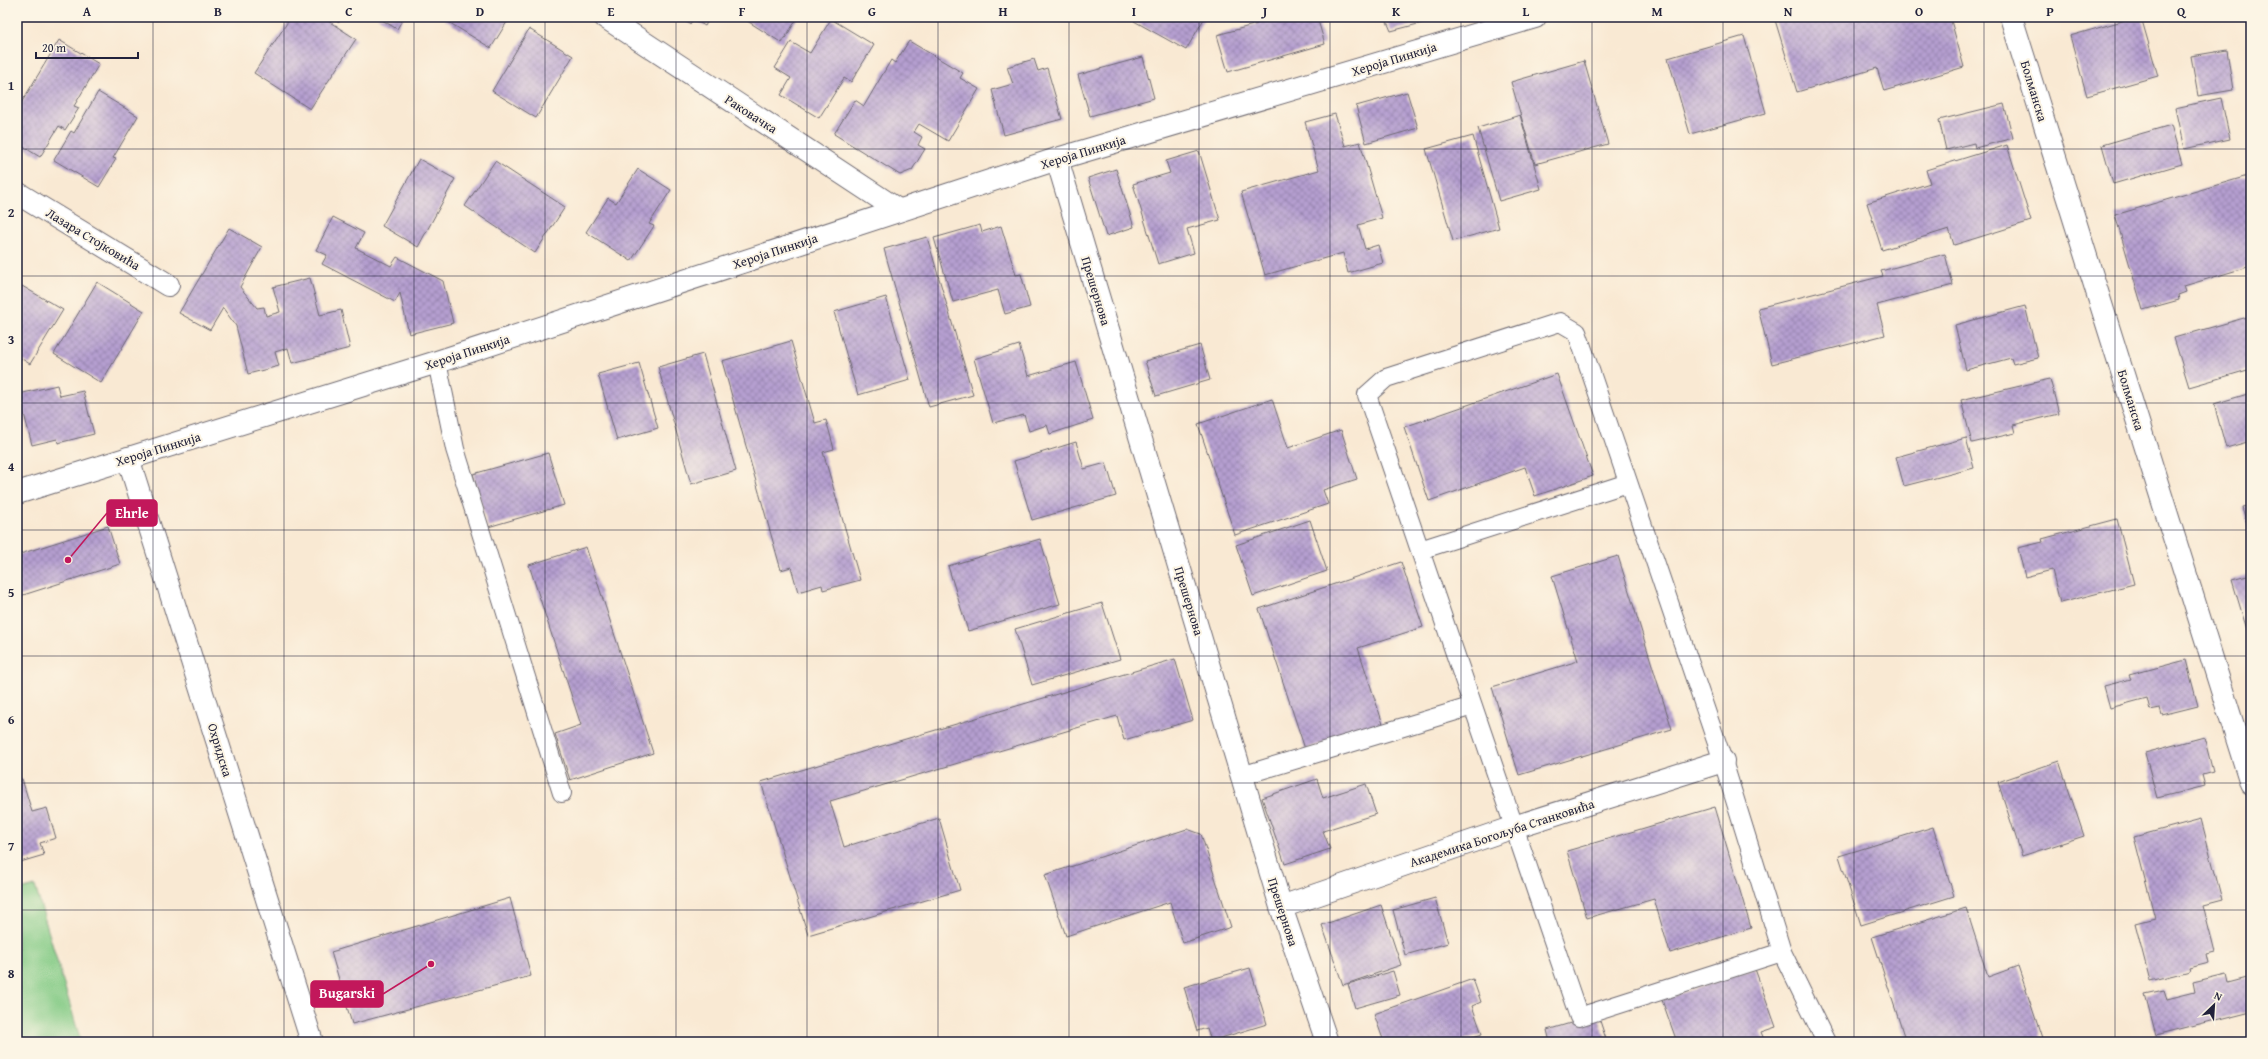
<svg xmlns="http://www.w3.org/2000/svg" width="2268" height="1059" font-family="'Gentium Book Plus',serif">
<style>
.pitch{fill:#84cb86;stroke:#537660}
.building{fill:url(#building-cross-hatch)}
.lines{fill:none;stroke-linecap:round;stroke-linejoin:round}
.lane-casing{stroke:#6d6870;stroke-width:20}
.street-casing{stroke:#6d6870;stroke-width:24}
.secondary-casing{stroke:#6d6870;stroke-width:24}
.path{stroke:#6d6870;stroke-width:2.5;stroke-dasharray:1 3;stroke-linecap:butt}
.lane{stroke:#fff;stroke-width:18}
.street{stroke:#fff;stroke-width:22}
.secondary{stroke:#fff;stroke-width:22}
.grid{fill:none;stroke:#22223b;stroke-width:1;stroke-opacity:0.55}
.labels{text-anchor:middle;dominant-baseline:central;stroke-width:4;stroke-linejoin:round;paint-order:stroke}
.street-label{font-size:13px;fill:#22223b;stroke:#fcf5e5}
.leader{fill:none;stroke:#c2185b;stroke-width:1.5}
.callout-dot{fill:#c2185b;stroke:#fcf5e5;stroke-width:1.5}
.callout{fill:#c2185b;stroke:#c2185b;stroke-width:1.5}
.callout-label{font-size:14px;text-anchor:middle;font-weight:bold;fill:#fff}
.neatline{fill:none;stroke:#22223b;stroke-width:1.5}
.grid-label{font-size:13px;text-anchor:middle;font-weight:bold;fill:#22223b}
</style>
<defs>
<pattern id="building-cross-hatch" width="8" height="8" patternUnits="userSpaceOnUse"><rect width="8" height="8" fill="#b59fd0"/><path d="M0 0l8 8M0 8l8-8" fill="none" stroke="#9381aa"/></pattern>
</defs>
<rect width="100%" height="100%" fill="#fcf5e5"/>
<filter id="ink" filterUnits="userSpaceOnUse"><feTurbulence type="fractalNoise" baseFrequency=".025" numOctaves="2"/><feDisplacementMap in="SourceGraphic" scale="8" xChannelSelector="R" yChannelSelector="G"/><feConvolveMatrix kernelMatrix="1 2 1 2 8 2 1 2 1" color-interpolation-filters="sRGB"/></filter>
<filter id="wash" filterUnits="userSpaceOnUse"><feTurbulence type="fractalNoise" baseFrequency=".012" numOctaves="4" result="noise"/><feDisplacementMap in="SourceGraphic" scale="16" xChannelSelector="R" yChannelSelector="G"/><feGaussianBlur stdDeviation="0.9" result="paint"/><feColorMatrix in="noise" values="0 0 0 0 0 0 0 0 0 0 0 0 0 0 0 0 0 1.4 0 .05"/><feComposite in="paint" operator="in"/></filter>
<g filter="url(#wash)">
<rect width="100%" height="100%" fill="#f9e9d3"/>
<path class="pitch" d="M35 886 81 1042H17V891Z"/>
<g id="blocks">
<path class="building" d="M291 17H322L356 39 310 109 254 73Z
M377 17H404L397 29Z
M447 17H510L491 48 445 20Z
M679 17H710L705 26 693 19 690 24Z
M741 17H798L782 43Z
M1137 17H1205L1186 50 1134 21Z
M1255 17H1317L1325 44 1228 72 1217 35 1257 24Z
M1385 17H1436L1437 19 1391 31Z
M1786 17H1950L1964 67 1884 91 1877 68 1797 92 1775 20Z
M2136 17H2141L2158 76 2087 96 2070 36Z
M831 19 874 45 851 82 844 78 819 118 781 95 791 78 775 68 791 42 810 53Z
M529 29 573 56 536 118 492 91Z
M1744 36 1766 113 1690 134 1668 58Z
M59 40 99 64 74 106 79 108 65 130 59 126 40 157 17 143V110Z
M909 41 963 73 960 78 979 89 948 141 919 124 914 132 922 137 918 145 925 149 912 170 900 175 834 134 855 100 864 106 891 60 895 63Z
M2227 50 2233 90 2198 96 2191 56Z
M1143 57 1154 98 1090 116 1078 75Z
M1034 59 1038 71 1047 68 1062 119 1004 135 992 90 1013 84 1007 67Z
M1584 61 1608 144 1535 164 1511 82Z
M98 92 138 116 113 158 116 159 99 187 54 160 71 131 74 133Z
M1407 92 1418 128 1366 143 1356 106Z
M2221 98 2230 139 2184 149 2175 108Z
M2004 104 2013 138 1975 148 1974 143 1946 150 1939 120Z
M1335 114 1345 146 1360 142 1382 218 1358 225 1365 249 1378 245 1383 263 1348 273 1343 253 1265 275 1241 192 1319 170 1305 122Z
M1520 115 1541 189 1499 201 1478 128Z
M2171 125 2182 164 2113 184 2102 145Z
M1473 136 1499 228 1453 241 1426 149Z
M2007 145 2031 221 1954 245 1949 229 1882 250 1867 203 1930 183 1926 170Z
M1199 151 1220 220 1187 229 1194 253 1158 264 1133 184 1170 173 1166 161Z
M419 159 455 179 418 247 382 226Z
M495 161 565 207 535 253 465 206Z
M638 169 671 190 649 224 654 226 631 261 586 232 608 198 616 203Z
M1116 169 1134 227 1106 236 1088 178Z
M2251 175V266L2184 286 2186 292 2178 295 2179 300 2143 310 2115 215Z
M333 217 364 233 356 248 391 266 397 257 443 281 453 323 409 334 400 293 395 302 322 264 327 255 316 250Z
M980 225 982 232 1001 226 1016 275 1021 274 1030 307 1005 314 998 290 953 302 934 238Z
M229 228 262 247 240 287 257 308 264 307 266 316 280 312 273 287 310 278 320 315 341 310 350 348 292 363 288 348 275 352 279 366 248 374 236 326 223 308 210 330 179 313Z
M927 237 973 395 929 407 884 249Z
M1945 254 1953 285 1877 305 1885 335 1772 364 1758 308 1883 276 1881 271Z
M97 282 144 311 101 383 54 354Z
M22 286 63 310 30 364 17 356V295Z
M886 297 910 380 858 395 834 312Z
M2025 306 2038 358 2013 364 2011 358 1966 370 1955 325Z
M2251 316V369L2189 387 2174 338Z
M791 341 815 423 826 420 830 434 834 449 823 452 860 580 823 590 822 585 798 592 791 567 781 570 722 361Z
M1019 345 1028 376 1076 362 1093 420 1050 434 1047 425 1029 431 1024 415 993 423 974 359Z
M1200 345 1210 380 1156 396 1145 361Z
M703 354 736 471 691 484 658 367Z
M639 363 658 428 617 440 598 374Z
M1557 374 1593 476 1535 496 1525 467 1429 501 1404 427Z
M2050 379 2059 414 2013 425 2015 433 1972 443 1961 400Z
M57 385 60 396 83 391 94 434 58 443 57 439 32 445 19 394Z
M2251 393V441L2226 448 2214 404Z
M1272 399 1288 448 1341 430 1357 479 1323 490 1328 504 1235 535 1198 424Z
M1966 438 1974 468 1904 486 1896 457Z
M1076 442 1084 469 1106 463 1116 496 1032 520 1014 461Z
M548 453 564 505 488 527 473 474Z
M2251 505V537L2242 507Z
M2117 519 2134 584 2060 603 2052 570 2025 577 2018 548 2043 542 2042 539Z
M1310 520 1327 571 1253 596 1236 545Z
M108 526 120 564 17 597V555Z
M1040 539 1060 604 968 631 948 566Z
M586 547 653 753 570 780 555 734 581 725 529 565Z
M1618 556 1672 729 1519 775 1492 687 1578 661 1552 576Z
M1401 562 1423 627 1358 648 1383 724 1305 749 1259 609Z
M2251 575V632L2248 633 2232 580Z
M1102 603 1120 659 1032 685 1015 629Z
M1175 659 1193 720 1124 740 1117 716 830 801 844 847 939 818 960 890 808 935 761 782Z
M2186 660 2198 706 2162 715 2160 708 2150 710 2147 698 2110 708 2104 686 2131 679 2129 675Z
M2204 737 2213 772 2202 775 2205 786 2157 798 2145 753Z
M2059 761 2084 836 2022 856 1998 782Z
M22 779 32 812 47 808 56 838 40 843 44 855 17 863V780Z
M1317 779 1323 798 1366 784 1376 814 1323 831 1330 849 1285 864 1262 798Z
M1715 807 1751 928 1670 953 1654 899 1587 918 1567 851Z
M2201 819 2222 900 2203 905 2215 952 2207 954 2209 963 2189 968 2190 971 2150 981 2135 923 2155 918 2134 837Z
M1933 827 1954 896 1861 925 1839 856Z
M1187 829 1201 834 1231 927 1183 943 1170 902 1066 936 1045 875Z
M510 898 531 976 352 1024 331 952Z
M1435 898 1448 943 1405 955 1393 910Z
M1381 905 1401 965 1343 985 1322 925Z
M1966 908 1988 977 2018 966 2042 1038 2030 1042H1906L1872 937Z
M1250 968 1267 1024 1211 1041 1207 1028 1197 1031 1184 987Z
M1755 969 1776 1027 1761 1032 1765 1042H1677L1662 1000Z
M1393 971 1400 995 1355 1008 1348 984Z
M2226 974 2228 983 2251 977V1011L2156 1035 2145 994 2164 990 2167 999 2195 992 2193 982Z
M1473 979 1481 1002 1472 1006 1482 1034 1458 1042H1384L1374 1014Z
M1598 1015 1607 1042H1550L1547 1030Z"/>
</g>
</g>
<g filter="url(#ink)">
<use href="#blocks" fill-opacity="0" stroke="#6d6870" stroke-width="1"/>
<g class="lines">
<defs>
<path id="lane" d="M437 362 455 449 562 793
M1420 550 1628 483
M1241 776 1473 706
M1782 952 1579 1017 1367 395 1386 378 1560 322 1577 332 1723 761 1782 952 1826 1042"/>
<path id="street" d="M605 17 898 210
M2011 17 2251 783
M1057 159 1281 907 1327 1042
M17 193 168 285
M128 458 312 1042
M1281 907 1514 827 1723 761"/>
<path id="secondary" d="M17 493 437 362 1057 159 1535 17"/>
</defs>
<use href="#lane" class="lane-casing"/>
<use href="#street" class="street-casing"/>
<use href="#secondary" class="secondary-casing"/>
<path class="path" d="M336 26 341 17"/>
<use href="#lane" class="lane"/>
<use href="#street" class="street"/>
<use href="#secondary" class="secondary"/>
</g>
</g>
<path class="grid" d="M153 17V1042M284 17V1042M414 17V1042M545 17V1042M676 17V1042M807 17V1042M938 17V1042M1069 17V1042M1199 17V1042M1330 17V1042M1461 17V1042M1592 17V1042M1723 17V1042M1854 17V1042M1984 17V1042M2115 17V1042M17 149H2251M17 276H2251M17 403H2251M17 530H2251M17 656H2251M17 783H2251M17 910H2251"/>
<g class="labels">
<g class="street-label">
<text transform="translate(1394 59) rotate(-17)">Хероја Пинкија</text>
<text transform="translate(2034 91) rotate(73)">Болманска</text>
<text transform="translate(751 114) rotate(33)">Раковачка</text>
<text transform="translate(1083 152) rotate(-17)">Хероја Пинкија</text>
<text transform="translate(93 239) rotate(31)">Лазара Стојковића</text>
<text transform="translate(775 251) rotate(-18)">Хероја Пинкија</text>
<text transform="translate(1096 291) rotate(73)">Прешернова</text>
<text transform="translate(467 352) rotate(-18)">Хероја Пинкија</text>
<text transform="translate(2131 400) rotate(73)">Болманска</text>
<text transform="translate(158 449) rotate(-17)">Хероја Пинкија</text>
<text transform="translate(1189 601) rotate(73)">Прешернова</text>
<text transform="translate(220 750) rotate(73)">Охридска</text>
<text transform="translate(1502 833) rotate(-18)">Академика Богољуба Станковића</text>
<text transform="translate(1283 912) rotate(72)">Прешернова</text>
</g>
</g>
<path class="leader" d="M68 560L107 513M431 964L383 994"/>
<g class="callout-dot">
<circle cx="68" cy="560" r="4"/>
<circle cx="431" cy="964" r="4"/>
</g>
<g class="callout">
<rect x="107" y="500" width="50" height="26" rx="4"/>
<rect x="311" y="981" width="72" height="26" rx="4"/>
</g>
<g class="callout-label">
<text x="132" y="518">Ehrle</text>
<text x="347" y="998">Bugarski</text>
</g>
<rect width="2268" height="1059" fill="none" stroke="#fcf5e5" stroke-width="44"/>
<g transform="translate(2214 1005) rotate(25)" stroke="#fcf5e5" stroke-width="3" paint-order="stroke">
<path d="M0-3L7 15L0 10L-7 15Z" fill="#22223b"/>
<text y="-6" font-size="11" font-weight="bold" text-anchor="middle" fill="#22223b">N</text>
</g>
<path d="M36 52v6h102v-6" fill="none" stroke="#22223b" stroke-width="2"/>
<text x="42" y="52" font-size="12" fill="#22223b" stroke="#fcf5e5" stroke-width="3" paint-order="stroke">20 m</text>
<rect x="22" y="22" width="2224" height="1015" class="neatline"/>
<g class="grid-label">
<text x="87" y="16">A</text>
<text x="218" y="16">B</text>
<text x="349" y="16">C</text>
<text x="480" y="16">D</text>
<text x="611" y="16">E</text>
<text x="742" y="16">F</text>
<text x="872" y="16">G</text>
<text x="1003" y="16">H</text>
<text x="1134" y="16">I</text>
<text x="1265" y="16">J</text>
<text x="1396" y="16">K</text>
<text x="1526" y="16">L</text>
<text x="1657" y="16">M</text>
<text x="1788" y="16">N</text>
<text x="1919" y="16">O</text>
<text x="2050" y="16">P</text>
<text x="2181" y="16">Q</text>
<text x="11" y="90">1</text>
<text x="11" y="217">2</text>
<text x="11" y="344">3</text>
<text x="11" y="471">4</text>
<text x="11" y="597">5</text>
<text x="11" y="724">6</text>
<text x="11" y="851">7</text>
<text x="11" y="978">8</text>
</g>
</svg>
